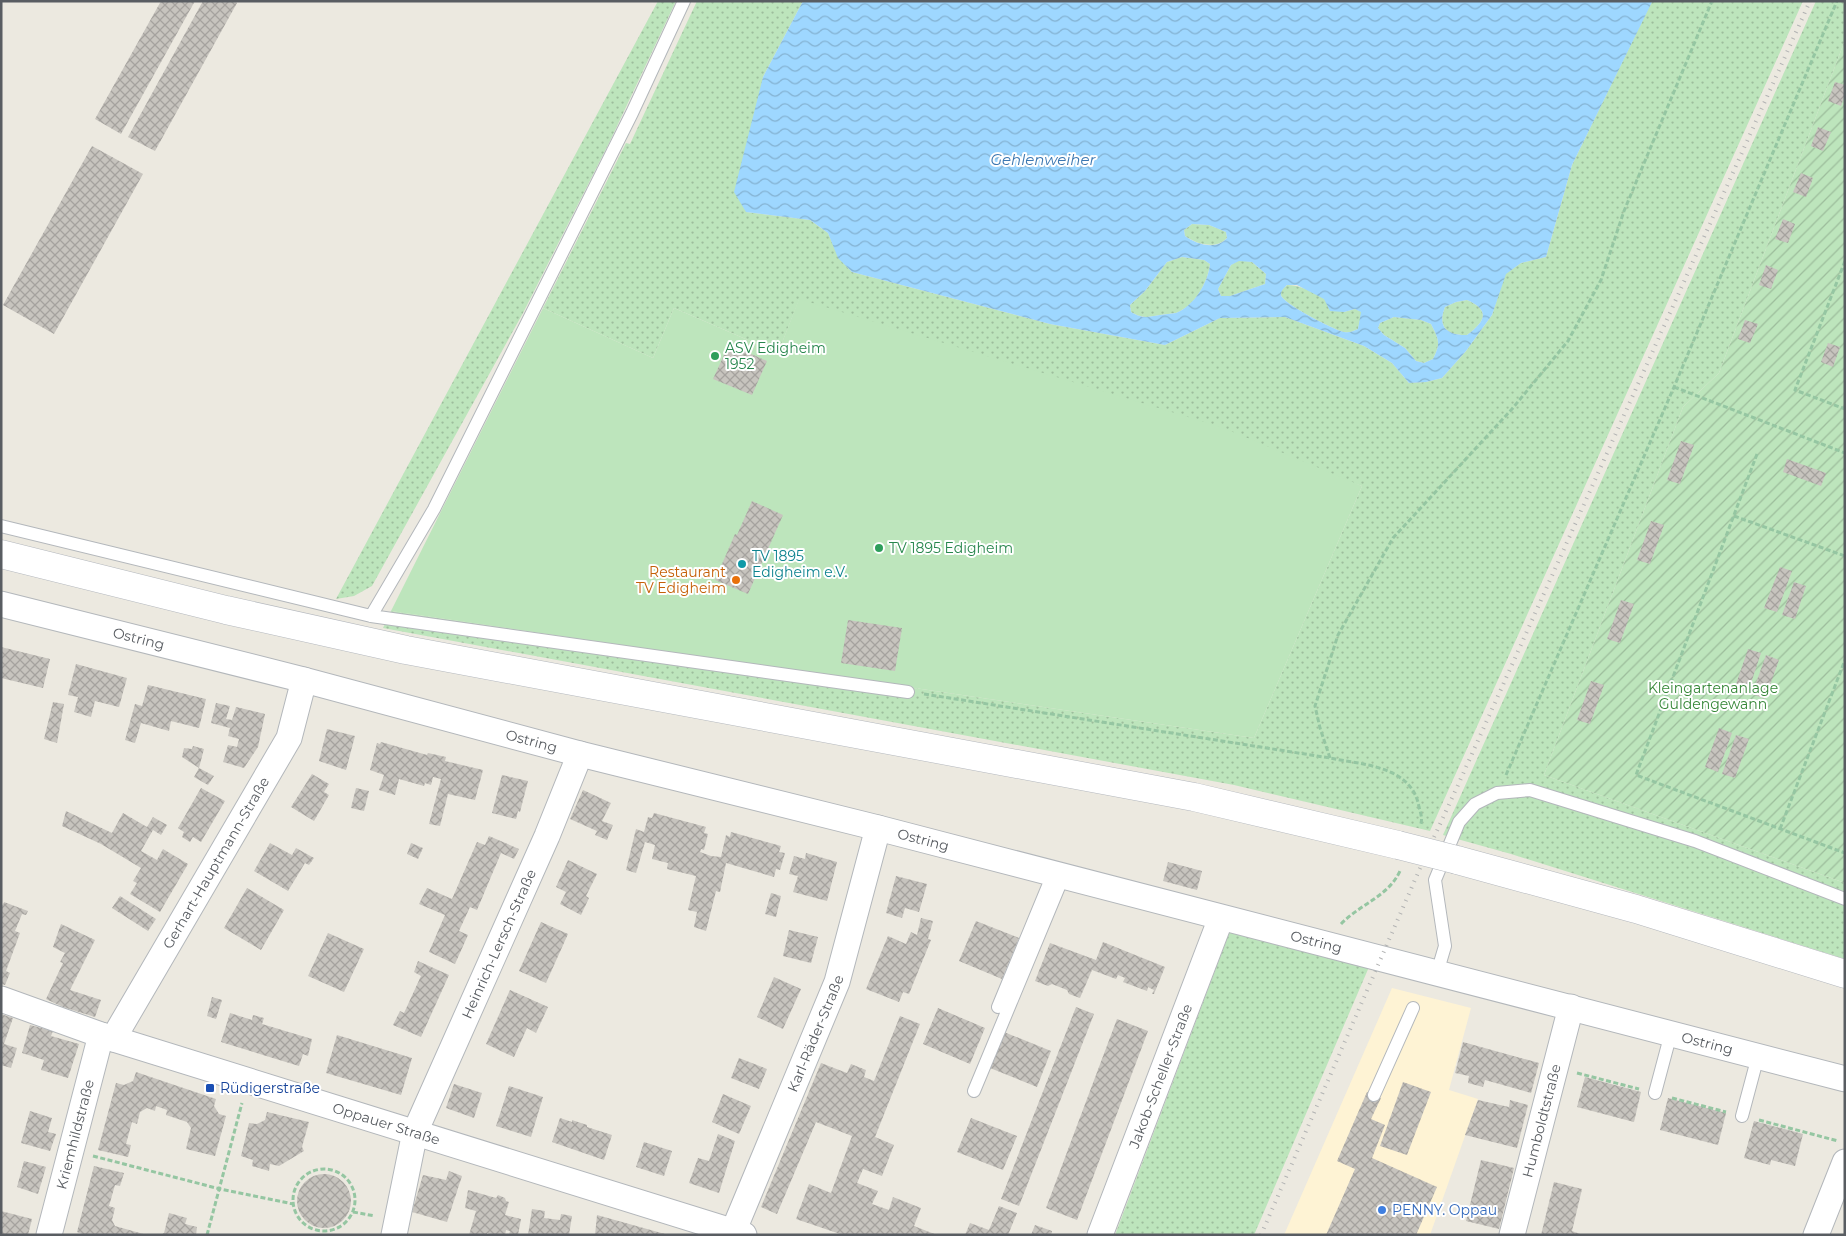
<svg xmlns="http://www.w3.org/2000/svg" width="1846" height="1236" font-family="Montserrat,sans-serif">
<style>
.commercial{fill:#fef3d4}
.grass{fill:url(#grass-dots)}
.park{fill:#bde5bc}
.garden{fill:url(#garden-furrows)}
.water{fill:url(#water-waves);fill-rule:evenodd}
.building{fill:url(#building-cross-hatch)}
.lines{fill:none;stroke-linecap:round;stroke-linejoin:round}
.lane-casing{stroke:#b3b7bb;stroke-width:14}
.street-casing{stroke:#b3b7bb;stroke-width:27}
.secondary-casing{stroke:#b4b8be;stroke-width:29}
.path{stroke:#95c6a2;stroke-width:3;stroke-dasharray:5 2.5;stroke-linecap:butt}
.lane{stroke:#fff;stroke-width:12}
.street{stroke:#fff;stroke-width:25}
.secondary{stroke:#fff;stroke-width:28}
.rail{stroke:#b2b3b3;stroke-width:4;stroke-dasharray:1 6;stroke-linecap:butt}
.secondary-bridge-casing{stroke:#b4b8be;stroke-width:29;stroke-linecap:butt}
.secondary-bridge{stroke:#fff;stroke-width:28}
.leisure-dot{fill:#2e9e5b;stroke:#fff;stroke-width:2}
.culture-dot{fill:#0f9aa8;stroke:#fff;stroke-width:2}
.food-dot{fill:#e8710a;stroke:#fff;stroke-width:2}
.transit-dot{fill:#1a4fb4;stroke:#fff;stroke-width:2}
.shop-dot{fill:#3f7fe0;stroke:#fff;stroke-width:2}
.labels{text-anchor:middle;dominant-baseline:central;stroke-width:4;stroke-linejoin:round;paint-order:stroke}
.leisure-label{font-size:14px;fill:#27864d;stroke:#fff;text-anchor:start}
.culture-label{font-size:14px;fill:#0d838f;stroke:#fff;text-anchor:start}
.food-label{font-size:14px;fill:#c56008;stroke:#fff;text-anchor:end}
.street-label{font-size:14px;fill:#595d62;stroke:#fff}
.park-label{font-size:14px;fill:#348636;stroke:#fff}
.transit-label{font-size:14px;fill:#164399;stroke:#fff;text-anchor:start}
.shop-label{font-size:14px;fill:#366cbe;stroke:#fff;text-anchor:start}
.water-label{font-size:15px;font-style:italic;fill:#3b77b1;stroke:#fff}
</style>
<defs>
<pattern id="grass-dots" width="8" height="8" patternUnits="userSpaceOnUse" patternTransform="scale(1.25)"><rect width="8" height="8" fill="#bde5bc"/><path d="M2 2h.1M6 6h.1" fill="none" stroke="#9dbd9c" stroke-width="1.8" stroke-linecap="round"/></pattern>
<pattern id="garden-furrows" width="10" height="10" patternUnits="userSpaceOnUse" patternTransform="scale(1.25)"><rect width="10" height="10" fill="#bde5bc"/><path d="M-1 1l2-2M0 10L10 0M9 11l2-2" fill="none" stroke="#9dbd9c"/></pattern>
<pattern id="water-waves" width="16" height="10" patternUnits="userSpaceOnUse" patternTransform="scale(1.25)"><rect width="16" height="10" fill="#9ed7ff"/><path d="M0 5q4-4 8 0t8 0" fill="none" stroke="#84b2d2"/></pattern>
<pattern id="building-cross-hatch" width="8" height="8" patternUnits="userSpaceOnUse" patternTransform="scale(1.25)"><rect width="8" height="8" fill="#c7c4be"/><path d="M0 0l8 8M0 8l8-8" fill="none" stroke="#a5a29e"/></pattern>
</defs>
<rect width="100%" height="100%" fill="#ece9e0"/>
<path class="commercial" d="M1392 988 1471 1008 1449 1090 1478 1099 1430 1235H1284Z"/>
<path class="grass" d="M658 1H676L610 141 523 313 372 586 354 596 336 599Z
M697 1H803L763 77 746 212 810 220 828 233 839 258 852 272 1050 324 1165 345 1220 318 1285 317 1364 346 1392 363 1409 383 1426 382 1442 378 1466 351 1492 315 1505 274 1521 263 1546 257 1572 165 1652 1H1803L1430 831 1234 785 383 628 391 611 1254 738 1362 486 799 300 778 353 674 308 653 358 543 308 626 143 630 144Z
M1816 1H1845V40L1719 373 1683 407 1544 775 1845 883V959L1511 854 1443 835Z
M1192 224 1209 225 1226 232 1227 238C1216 250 1196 244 1185 236L1184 230Z
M1182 257 1204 260 1210 264C1208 282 1195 306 1176 313 1171 314 1165 314 1160 315 1147 317 1143 319 1131 312L1130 305 1145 291 1167 262Z
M1239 260 1252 262 1266 274 1265 284 1230 296H1221L1218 289 1231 265Z
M1287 285C1307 285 1328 301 1344 312L1355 309 1362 312 1358 329C1353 331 1350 333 1344 332 1334 330 1282 303 1281 295 1280 290 1284 288 1287 285Z
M1467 300C1492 311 1484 322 1467 335 1447 335 1437 327 1445 307L1456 302Z
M1394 317 1421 320 1431 324C1439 340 1441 343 1433 359L1424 363 1416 361 1405 348 1384 335 1378 328 1380 323Z
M1230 931 1369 967 1254 1235H1115Z"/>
<path class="park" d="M799 299 1221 427 1362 486 1254 738 391 611 543 308 653 358 674 308 778 353Z"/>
<path class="garden" d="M1845 40V883L1544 775 1683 407 1719 373Z"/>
<path class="water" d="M803 1H1652V2L1572 165 1546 257 1521 263 1506 274 1492 315 1466 351 1442 378 1426 382 1409 383 1392 363 1364 346 1285 317 1220 318 1165 345 1050 324 852 272 838 258 828 233 810 220 746 212 734 192 763 77ZM1192 224 1209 225 1226 232 1227 238C1216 251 1196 244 1185 236L1184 230ZM1182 257 1204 260 1210 264C1208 283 1194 306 1176 313 1171 314 1165 314 1160 315 1147 317 1143 319 1131 312L1130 305 1145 291 1167 262ZM1239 261 1252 262 1266 274 1265 284 1230 296H1221L1218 289 1231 265ZM1287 285H1297L1324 299 1330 311 1344 312 1355 309 1361 312 1358 329C1353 331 1350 333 1344 332 1334 330 1282 303 1281 295 1281 290 1284 288 1287 285ZM1467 300C1492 311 1484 322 1467 335 1447 335 1437 327 1445 307L1456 302ZM1394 317 1421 320 1431 324C1439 340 1441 343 1433 359L1424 363 1416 361 1405 348 1384 335 1378 328 1380 323Z"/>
<path class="building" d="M161 1H195L121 134 95 119Z
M203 1H235L237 3 155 151 128 137Z
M1835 82 1845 85V95L1841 106 1828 101Z
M1818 127 1831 132 1823 151 1811 146Z
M92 146 143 174 54 334 3 305Z
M1801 173 1813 178 1806 197 1793 192Z
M1783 219 1795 224 1788 243 1775 239Z
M1766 265 1778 270 1771 289 1759 285Z
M1745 320 1758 324 1750 343 1738 339Z
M1828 343 1840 347 1833 367 1821 362Z
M729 344 767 361 752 395 713 379Z
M1681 441 1694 445 1680 484 1667 480Z
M1787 459 1826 473 1821 486 1783 472Z
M752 501 783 515 748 594 715 580 735 534 737 535Z
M1651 521 1664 525 1650 564 1637 560Z
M1780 567 1792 571 1777 612 1764 608Z
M1794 582 1806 586 1795 619 1782 615Z
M1621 600 1634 604 1620 643 1607 639Z
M848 620 902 628 895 671 841 663Z
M1 647 50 659 43 688 1 678Z
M1748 649 1761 653 1748 692 1735 687Z
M1766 655 1779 660 1765 699 1752 694Z
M76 664 127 678 119 707 95 701 91 717 74 712 78 697 68 695Z
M1591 681 1604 685 1590 724 1577 720Z
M148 685 206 699 199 728 171 721 169 731 141 723 135 743 125 740 135 704 142 706Z
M53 702 64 704 57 743 44 739Z
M216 703 230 706 226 719 232 720 236 707 265 714 258 747 244 768 223 762 228 745 237 747 239 739 228 736 230 728 211 723Z
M1719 728 1732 733 1718 772 1705 767Z
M327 729 355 736 346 770 319 761Z
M1736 735 1749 739 1735 778 1722 774Z
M381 742 427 755 428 753 446 757 445 761 483 770 475 800 448 794 440 826 429 824 441 779 433 777 431 785 425 783 424 786 399 779 395 795 379 790 384 775 370 770 377 743 380 744Z
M193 746 204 749 199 768 182 757 184 748 192 749Z
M199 768 214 776 208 785 194 777Z
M312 774 329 784 324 792 329 795 314 821 291 807Z
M502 775 528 781 520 812 518 811 516 819 492 813Z
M201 788 225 801 201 842 193 837 190 842 182 837 184 832 178 828Z
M356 788 369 791 364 811 351 808Z
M583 790 611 803 602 821 613 825 607 840 595 835 597 831 570 819Z
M66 811 112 833 123 813 147 827 153 817 167 825 161 835 153 830 141 851 157 860 163 849 188 864 160 912 130 894 137 883 133 881 141 868 101 844 62 826Z
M654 813 706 827 704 833 708 834 704 850 701 849 700 852 711 856 721 857 726 835 730 837 731 832 781 846 779 852 785 853 780 870 776 869 774 877 726 863 720 892 716 891 706 931 694 927 697 912 688 910 696 876 667 869 668 863 652 859 655 845 645 842 636 873 626 870 636 829 644 832 648 817 652 818Z
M489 836 519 849 514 859 501 853 477 910 470 907 459 931 468 935 455 964 429 952 445 915 419 904 427 888 452 899 477 842 485 845Z
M270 843 292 855 296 848 314 858 309 865 305 863 288 891 254 871Z
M411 843 423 848 418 859 407 854Z
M806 853 837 862 827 901 793 892 798 876 789 874 794 856 805 859Z
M568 860 597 874 586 896 589 898 581 915 560 904 566 892 556 887Z
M1168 862 1202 871 1197 890 1163 881Z
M896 876 927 884 919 912 905 908 902 918 886 913Z
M247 888 284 910 261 950 224 928Z
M771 893 781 896 776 917 765 914Z
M120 896 156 919 148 931 112 908Z
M4 902 28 911 26 915 22 914 15 931 20 933 6 971 10 973 5 985 1 984V904L3 905Z
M921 918 933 921 928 939 931 940 909 994 903 992 899 1002 866 989 888 936 906 944 911 932 917 935Z
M976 921 1019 938 1002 979 959 961Z
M541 922 568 934 546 983 519 971Z
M61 924 95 940 70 990 101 1000 95 1017 63 1007 46 999 63 963 60 962 65 953 53 947Z
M789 930 818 937 811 963 783 956Z
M328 933 364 949 344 992 308 976Z
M1103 942 1165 967 1154 994H1152L1154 990 1148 987 1147 991 1123 982 1125 978 1118 975 1116 979 1092 970 1080 998 1069 994 1067 990 1052 984 1048 986 1035 981 1050 943 1096 960Z
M418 961 449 975 421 1037 393 1025 400 1011 404 1013 421 976 414 972Z
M774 977 801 989 783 1029 757 1017Z
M510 990 548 1007 536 1033 527 1028 514 1057 486 1044Z
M212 997 222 1000 216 1019 207 1016Z
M1076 1007 1094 1014 1019 1206 1001 1199Z
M938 1008 985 1028 970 1064 923 1044Z
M230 1013 252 1020 253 1015 264 1018 262 1024 312 1039 308 1056 303 1054 299 1066 221 1042Z
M1 1014 13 1018 4 1044 17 1048 11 1068 1 1065Z
M900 1016 920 1024 875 1137 894 1145 882 1176 863 1169 857 1183 878 1191 872 1204 889 1210 893 1197 921 1208 914 1226 937 1235H843L796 1219 809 1184 831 1193 852 1136 816 1122 777 1214 761 1207 821 1063 847 1073 851 1064 866 1070 864 1077 874 1081Z
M1117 1019 1148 1031 1077 1220 1046 1208Z
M30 1025 53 1031 51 1036 79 1044 68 1078 41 1070 44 1060 22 1053Z
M1004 1032 1051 1051 1037 1087 990 1068Z
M337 1035 412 1058 401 1095 326 1073Z
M1463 1042 1539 1063 1531 1093 1485 1080 1483 1087 1468 1083 1469 1076 1455 1073Z
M739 1058 767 1069 759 1089 731 1078Z
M136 1072 216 1099 214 1106 219 1114 226 1116 215 1156 186 1149 191 1128 187 1122 166 1115 167 1110 156 1106 155 1111 147 1108 140 1112 137 1124 132 1122 126 1144 131 1145 128 1157 98 1150 116 1083 124 1085 133 1081Z
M1585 1077 1641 1092 1634 1122 1577 1107Z
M1403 1082 1431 1092 1407 1155 1380 1146Z
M454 1084 482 1093 474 1118 446 1108Z
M509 1086 543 1097 531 1137 496 1126Z
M1367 1092 1381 1098 1371 1119 1385 1125 1372 1158 1437 1187 1416 1235H1326L1355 1169 1337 1161Z
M723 1094 751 1106 739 1134 712 1122Z
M1668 1098 1726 1113 1718 1145 1660 1130Z
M1478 1100 1509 1107 1510 1100 1528 1105 1517 1148 1465 1135Z
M30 1111 52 1118 48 1132 56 1134 50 1151 21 1143Z
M267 1112 309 1122 302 1147 304 1151 279 1166 270 1164 269 1171 252 1166 253 1160 241 1156 249 1123 257 1124 265 1120Z
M560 1118 572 1122V1120L587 1125V1127L612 1135 604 1160 552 1142Z
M971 1118 1017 1136 1003 1170 957 1152Z
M1754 1121 1803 1134 1795 1166 1771 1160 1770 1165 1744 1158Z
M718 1134 735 1141 719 1193 689 1183 698 1158 709 1161Z
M644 1142 672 1151 664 1176 636 1167Z
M1481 1160 1514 1168 1499 1229 1466 1221Z
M24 1161 46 1167 38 1194 17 1187Z
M94 1166 124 1173 120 1186 115 1185 109 1206 115 1208 112 1220 115 1226 147 1235H84L77 1232Z
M449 1171 462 1176 447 1222 412 1212 423 1175 446 1180Z
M297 1201a27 27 0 1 1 54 0a27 27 0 1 1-54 0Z
M1554 1182 1582 1189 1572 1231 1583 1235H1541Z
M468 1190 496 1198 498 1195 505 1198 506 1201 509 1202 505 1215 521 1219 518 1235H509L510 1231 506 1230 505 1235H494L487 1233V1235H469L476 1211 465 1208Z
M999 1206 1017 1213 1008 1235H965L970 1223 989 1230Z
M532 1209 545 1211 544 1218 560 1220 561 1214 572 1216 569 1235H528Z
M1 1211 32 1219 28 1235H1Z
M169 1213 187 1218 185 1224 197 1227 196 1235H161L164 1233Z
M597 1215 665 1234 664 1235H595Z
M1035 1225 1052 1231 1051 1235H1031Z"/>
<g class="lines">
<defs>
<path id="lane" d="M1 526 371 616 908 692
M371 616 434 509 632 113 684 1
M1437 973 1445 946 1435 880 1459 822 1475 804 1497 793 1530 790 1695 841 1845 899
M998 1007 1053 874
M974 1091 1063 877
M1655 1093 1671 1033
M1374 1095 1413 1008
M1742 1116 1758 1056"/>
<g id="street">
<path id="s1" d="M1 604 304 680 580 754 878 828 1845 1079"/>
<path id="s2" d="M1 999 101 1035 744 1235"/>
<path id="s3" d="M113 1039 289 738 304 680"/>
<path id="s4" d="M733 1232 837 982 878 828"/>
<path id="s5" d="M49 1235 101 1035"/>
<path id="s6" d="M394 1235 415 1132 547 836 580 754"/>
<path id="s7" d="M1100 1235 1221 918"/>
<path id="s8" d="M1512 1235 1571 1007"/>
<path d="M1816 1235 1845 1162"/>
</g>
<path id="secondary" d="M1 554 226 610 406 650 1194 797 1398 845
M1457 860 1636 909 1845 974"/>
</defs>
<use href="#lane" class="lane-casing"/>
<use href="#street" class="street-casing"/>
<use href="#secondary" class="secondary-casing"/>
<path class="path" d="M1845 261 1795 390 1845 409
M1674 387 1845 453
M1757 454 1636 775 1845 853
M1734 516 1845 556
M924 694 1330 758C1364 765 1412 766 1419 807 1421 814 1423 820 1420 826
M1330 758 1320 728 1315 706 1338 635 1393 538 1512 409 1568 341 1601 280 1624 211 1712 1
M1506 775 1674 387 1837 1
M1780 829 1845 660
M1341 924C1360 904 1388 897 1400 871
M1577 1073 1639 1089
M1672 1098 1726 1112
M1759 1120 1838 1141
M93 1156 220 1189 293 1204
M293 1200a31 31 0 1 1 62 0a31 31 0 1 1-62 0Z
M353 1212 375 1216
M207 1235 242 1103"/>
<use href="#lane" class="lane"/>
<use href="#street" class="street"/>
<use href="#secondary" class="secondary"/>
<path class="rail" d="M1261 1235 1424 859 1458 785 1810 1"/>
<defs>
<path id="secondary-bridge" d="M1398 845 1457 860"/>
</defs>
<use href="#secondary-bridge" class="secondary-bridge-casing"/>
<use href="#secondary-bridge" class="secondary-bridge"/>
</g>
<g class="leisure-dot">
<circle cx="715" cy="356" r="5"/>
<circle cx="879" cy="548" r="5"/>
</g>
<circle class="culture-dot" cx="742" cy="564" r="5"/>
<circle class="food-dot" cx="736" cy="580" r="5"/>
<rect class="transit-dot" x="205" y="1083" width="10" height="10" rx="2.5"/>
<circle class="shop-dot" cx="1382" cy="1210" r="5"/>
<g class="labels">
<g class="leisure-label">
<text x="725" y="348">ASV Edigheim<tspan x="725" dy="16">1952</tspan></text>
<text x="889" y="548">TV 1895 Edigheim</text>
</g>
<g class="culture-label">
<text x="752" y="556">TV 1895<tspan x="752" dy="16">Edigheim e.V.</tspan></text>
</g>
<g class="food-label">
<text x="726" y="572">Restaurant<tspan x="726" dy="16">TV Edigheim</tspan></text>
</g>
<g class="street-label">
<text stroke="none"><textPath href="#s1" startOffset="142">Ostring</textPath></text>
<text stroke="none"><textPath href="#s1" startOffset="548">Ostring</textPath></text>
<text stroke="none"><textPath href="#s1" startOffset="952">Ostring</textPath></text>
<text stroke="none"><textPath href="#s3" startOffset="204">Gerhart-Hauptmann-Straße</textPath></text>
<text stroke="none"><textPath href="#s1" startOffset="1358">Ostring</textPath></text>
<text stroke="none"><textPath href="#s6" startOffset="311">Heinrich-Lersch-Straße</textPath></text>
<text stroke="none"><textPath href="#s4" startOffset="215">Karl-Räder-Straße</textPath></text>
<text stroke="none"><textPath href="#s1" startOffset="1762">Ostring</textPath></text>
<text stroke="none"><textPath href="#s7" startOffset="170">Jakob-Scheller-Straße</textPath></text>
<text stroke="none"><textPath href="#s8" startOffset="118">Humboldtstraße</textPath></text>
<text stroke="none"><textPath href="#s2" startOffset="405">Oppauer Straße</textPath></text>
<text stroke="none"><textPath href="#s5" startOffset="104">Kriemhildstraße</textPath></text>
</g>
<g class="park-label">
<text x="1713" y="688">Kleingartenanlage<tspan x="1713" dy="16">Guldengewann</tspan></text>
</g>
<g class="transit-label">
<text x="220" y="1088">Rüdigerstraße</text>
</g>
<g class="shop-label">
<text x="1392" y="1210">PENNY. Oppau</text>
</g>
<g class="water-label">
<text x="1043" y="159">Gehlenweiher</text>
</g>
</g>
<rect width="1846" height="1236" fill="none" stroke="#595d62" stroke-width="5"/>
</svg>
